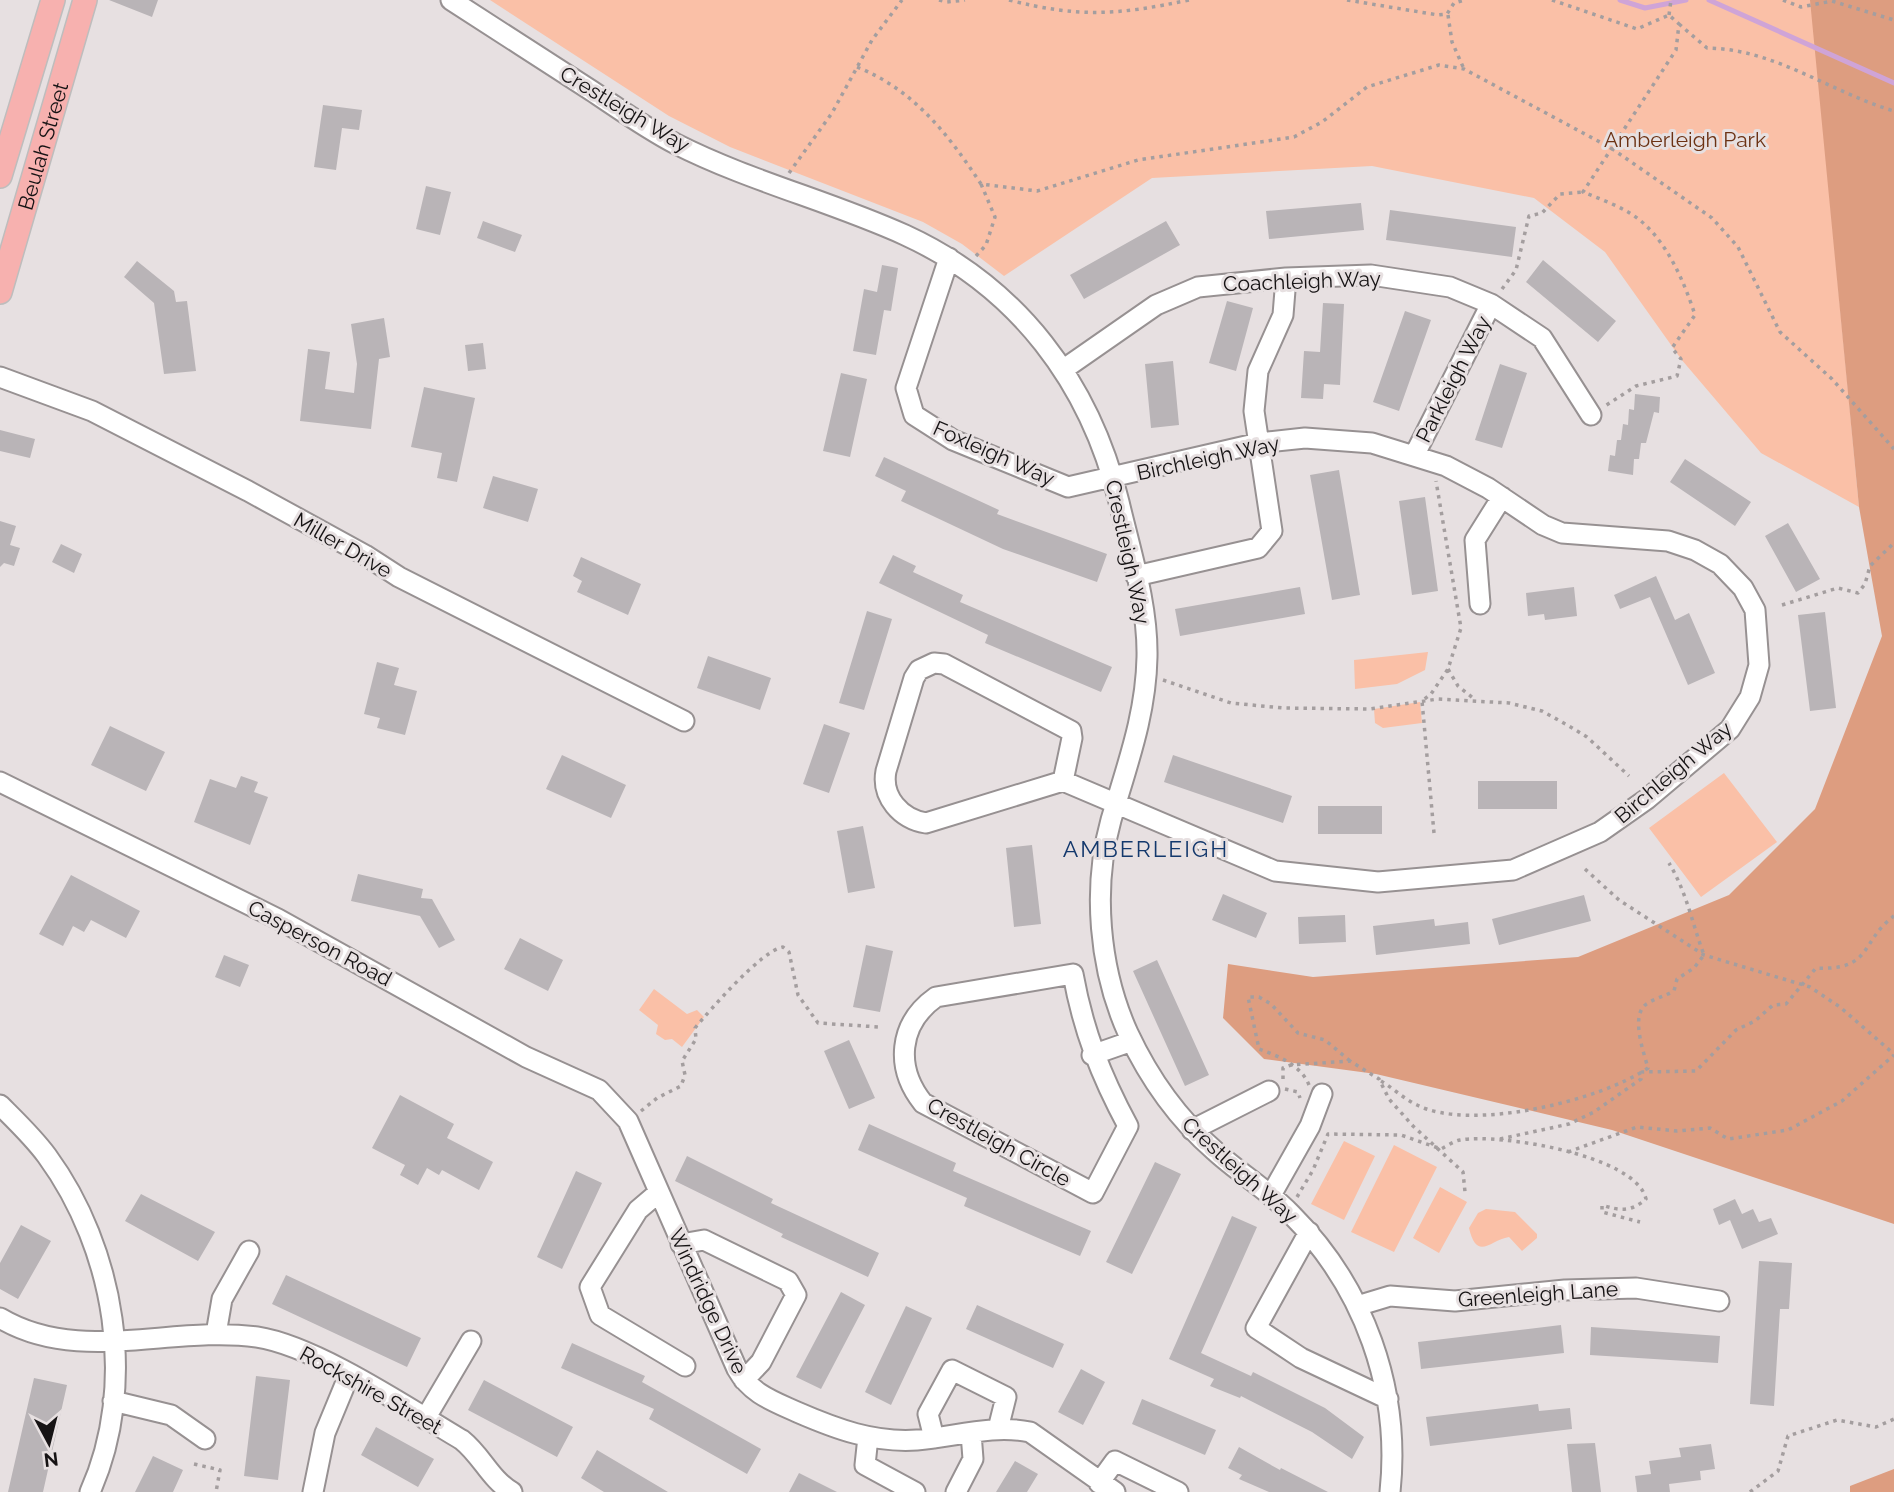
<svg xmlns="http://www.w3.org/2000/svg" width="1894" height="1492" font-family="Raleway,sans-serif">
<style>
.green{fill:#fac0a7}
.forest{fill:#dd9d80}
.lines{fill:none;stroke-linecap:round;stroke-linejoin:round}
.stream{stroke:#cfa4d7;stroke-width:5}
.building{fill:#b9b4b7}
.minor-casing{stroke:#979192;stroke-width:23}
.major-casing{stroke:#bebdbd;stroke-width:26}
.path{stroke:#a49e9f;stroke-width:3.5;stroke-dasharray:3.5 5;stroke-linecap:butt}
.minor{stroke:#fff;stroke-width:19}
.major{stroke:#f7b1af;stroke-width:23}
.labels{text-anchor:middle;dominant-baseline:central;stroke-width:6;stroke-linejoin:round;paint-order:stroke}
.street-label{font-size:21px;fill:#161314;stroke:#e7e0e1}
.park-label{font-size:21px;fill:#6c3214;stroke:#e7e0e1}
.neighbourhood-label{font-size:23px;letter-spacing:2px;fill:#13386c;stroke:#e7e0e1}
</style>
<rect width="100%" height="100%" fill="#e7e0e1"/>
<path class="green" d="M490 0H1811L1859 507 1761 453 1681 359 1605 252 1534 198 1372 166 1152 178 1004 276 962 244 923 222 730 147 669 116Z
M1428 652 1425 670 1397 684 1355 689 1354 660Z
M1420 702 1422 723 1383 728 1375 723 1374 709Z
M1724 773 1777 842 1701 897 1649 828Z
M654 989 687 1014 697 1010 704 1017 682 1047 672 1039 665 1040 656 1034 658 1025 639 1010Z
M1344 1141 1375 1156 1344 1220 1311 1204Z
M1394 1145 1437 1167 1394 1252 1351 1232Z
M1440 1187 1467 1202 1439 1253 1413 1238Z
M1486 1209 1515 1212 1537 1234V1238L1522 1251 1509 1237C1490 1240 1477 1262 1469 1228L1478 1213Z"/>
<path class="forest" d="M1810 0H1894V1224L1612 1130 1376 1074 1264 1059 1223 1018 1228 964 1313 977 1578 957 1729 895 1815 809 1882 636 1859 507Z
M1894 1469V1492H1850V1486Z"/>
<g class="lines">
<path class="stream" d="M1620 0 1645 8 1686 0
M1709 0 1894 83"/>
</g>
<path class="building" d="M109 0H158L152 17Z
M323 105 362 110 359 130 342 128 336 170 314 167Z
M426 186 451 192 440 235 416 229Z
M1361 203 1364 230 1269 239 1266 211Z
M1390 210 1516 227 1512 257 1386 240Z
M483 221 522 235 515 252 477 238Z
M1166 221 1180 245 1084 299 1070 275Z
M1543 260 1616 321 1598 342 1526 282Z
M137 261 174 291 176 302 187 301 196 371 164 374 154 303 124 277Z
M882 265 898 268 891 311 884 310 876 355 853 351 864 289 877 292Z
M1227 301 1253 308 1236 371 1209 363Z
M1323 303 1344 304 1340 385 1324 384 1323 399 1301 398 1304 351 1320 352Z
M1405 311 1431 320 1399 411 1373 402Z
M384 318 390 357 379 359 371 429 300 421 308 349 330 352 325 389 354 393 357 364 351 324Z
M483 343 486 369 468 371 465 345Z
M1173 361 1179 425 1151 428 1145 364Z
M1500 364 1527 373 1502 448 1475 440Z
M841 373 867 379 850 457 823 451Z
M424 387 475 398 457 482 437 478 442 453 411 447Z
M1635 394 1660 397 1659 413 1654 412 1646 443H1641L1639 459H1634L1633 475 1608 471 1610 455 1615 456 1617 440H1621L1623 424 1628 425 1629 409 1634 410Z
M0 430 35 439 30 458 0 451Z
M884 457 999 510 997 514 1107 554 1097 582 1003 549 901 501 906 491 875 476Z
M1685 459 1751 502 1735 526 1670 482Z
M1339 470 1360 595 1332 600 1310 475Z
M493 476 538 489 528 522 483 508Z
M1425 497 1438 591 1412 595 1399 501Z
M0 521 16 526 10 545 20 548 14 566 4 563 0 567Z
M1788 523 1820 579 1796 592 1765 536Z
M61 544 82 554 74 573 52 562Z
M893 555 916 566 913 572 963 595 960 602 1112 667 1101 692 985 643 988 635 879 583Z
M581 557 641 584 628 615 577 592 582 581 573 576Z
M1656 576 1675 620 1689 613 1715 673 1688 685 1650 597 1620 609 1614 595Z
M1300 587 1305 614 1180 636 1175 609Z
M1574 587 1577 616 1545 620 1544 614 1528 616 1526 593Z
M867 611 892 619 864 710 839 703Z
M1825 612 1836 708 1810 711 1798 615Z
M708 656 771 678 760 710 697 688Z
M377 662 399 668 394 685 417 691 405 735 377 728 380 718 364 714Z
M824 724 850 733 829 793 803 784Z
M110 726 165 752 146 791 91 765Z
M562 755 626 785 611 818 546 789Z
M1173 755 1292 796 1283 823 1164 782Z
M241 776 258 782 254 792 268 797 250 845 194 822 210 779 236 788Z
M1478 781H1557V809H1478Z
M1318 806H1382V834H1318Z
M863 826 875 888 848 893 837 831Z
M1032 845 1041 924 1014 927 1006 848Z
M358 874 423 889 421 898 432 899 455 940 439 948 420 916 351 901Z
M71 875 140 911 126 938 91 920 84 932 73 926 63 946 39 934Z
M1223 894 1267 913 1256 938 1212 920Z
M1584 895 1591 921 1499 945 1492 919Z
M1345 915 1346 942 1299 944 1298 917Z
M1434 919 1435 926 1468 922 1470 944 1376 955 1373 926Z
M520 938 563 960 548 991 504 969Z
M866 945 893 951 880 1012 853 1007Z
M224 955 249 965 240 987 215 977Z
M1157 960 1209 1075 1185 1086 1133 971Z
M849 1040 875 1098 849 1109 824 1051Z
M400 1095 454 1124 447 1138 493 1162 479 1190 442 1170 439 1175 427 1168 418 1185 400 1175 405 1165 372 1148Z
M869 1124 956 1163 953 1171 1091 1231 1080 1256 964 1206 967 1198 858 1150Z
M687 1156 773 1199 771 1203 879 1253 868 1277 781 1237 783 1234 675 1181Z
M1155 1162 1181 1174 1132 1274 1106 1262Z
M576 1171 602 1183 562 1269 537 1257Z
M141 1194 215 1232 198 1261 125 1221Z
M1735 1199 1742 1214 1753 1209 1759 1222 1771 1218 1778 1234 1742 1249 1730 1220 1719 1225 1713 1209Z
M1232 1216 1257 1227 1201 1353 1251 1376 1253 1372 1325 1408 1364 1437 1352 1459 1312 1432 1241 1396 1240 1398 1210 1386 1214 1379 1169 1359Z
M21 1225 51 1241 18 1299 0 1289V1263Z
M1759 1261 1792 1263 1789 1309H1780L1774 1406 1750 1404Z
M286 1275 421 1338 407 1367 272 1304Z
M841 1292 865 1305 821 1389 796 1377Z
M977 1305 1064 1344 1053 1368 966 1329Z
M906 1306 932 1318 891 1405 865 1392Z
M1561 1325 1564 1353 1421 1369 1418 1342Z
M1591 1327 1720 1336 1718 1363 1590 1355Z
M572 1343 645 1376 642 1382 761 1449 747 1474 649 1419 654 1409 561 1368Z
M1081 1369 1105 1382 1083 1425 1058 1412Z
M256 1376 290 1380 278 1480 244 1476Z
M34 1378 67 1385 43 1492H8Z
M484 1380 573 1427 557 1457 468 1410Z
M1142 1399 1216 1430 1205 1455 1132 1424Z
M1538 1404 1539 1411 1570 1408 1572 1429 1430 1446 1426 1417Z
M376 1427 434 1459 418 1487 361 1455Z
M1595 1443 1601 1492H1572L1567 1444Z
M1711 1444 1715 1469 1700 1471 1701 1480 1669 1484 1670 1492H1637L1635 1476 1651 1474 1649 1461 1681 1457 1679 1448Z
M1239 1447 1280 1470 1281 1468 1328 1492H1269L1239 1479 1242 1475 1228 1468Z
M597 1450 668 1492H604L581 1478Z
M153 1456 183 1470 173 1492H135Z
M1015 1461 1038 1474 1027 1492H996Z
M799 1473 837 1492H789Z"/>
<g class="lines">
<defs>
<path id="minor" d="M451 0C498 30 545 61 592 91 619 109 647 129 676 144 749 181 830 201 905 235 1018 287 1090 383 1119 502 1131 553 1148 605 1147 657 1146 715 1127 765 1111 820 1092 888 1099 969 1128 1033 1149 1078 1177 1118 1215 1151 1239 1173 1268 1190 1291 1214 1364 1287 1401 1389 1390 1492
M949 258 906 388 914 415 953 440 1068 487 1259 443 1305 438 1372 443 1446 466 1488 488 1543 525 1562 533 1668 541 1695 550 1720 564 1743 588 1755 610 1759 665 1750 697 1730 729 1647 799 1600 832 1513 870 1378 882 1275 871 1063 781
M1064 369 1156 305 1198 287 1286 278 1371 275 1450 287 1491 304 1542 338 1591 415
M0 377 92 411 248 491 365 555 399 577 684 721
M1415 454 1491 304
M1136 576 1258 548 1272 531 1254 411 1258 371 1283 315 1286 278
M1480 604 1475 540 1502 497
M934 663 944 664 1071 731 1072 738 1063 781 926 823C901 819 881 797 886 771L914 678 919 670Z
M0 782 278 919 526 1057 599 1090 628 1121 737 1369C751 1394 773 1401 797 1412 836 1429 874 1443 917 1440 954 1437 993 1424 1030 1432L1115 1492
M1073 974C1083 1030 1101 1076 1128 1126L1093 1193 923 1103C895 1068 898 1024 936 997Z
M1092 1055 1132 1041
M0 1105C16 1121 33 1137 47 1156 115 1249 138 1385 90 1492
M1192 1130 1269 1091
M658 1193 638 1210 590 1287 600 1315 685 1366
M1271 1195 1310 1126 1322 1094
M1309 1232 1256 1328 1301 1358 1388 1399
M681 1244 704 1240 788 1281 796 1295 761 1362 744 1380
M1357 1306 1390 1296 1455 1301 1565 1290 1636 1288 1719 1301
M0 1318C79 1365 171 1325 257 1337 316 1346 408 1408 462 1440 482 1456 490 1479 512 1492
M216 1334 222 1299 249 1251
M113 1401 171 1415 205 1439
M425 1419 471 1341
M868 1437 865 1465 915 1492
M934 1438 928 1414 952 1370 1006 1397 998 1429
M1099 1483 1115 1461 1178 1492
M313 1492 325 1433 349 1375
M956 1492 973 1459 971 1433"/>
<g id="major">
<path d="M0 176 53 0"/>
<path id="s1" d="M0 292 85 0"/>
</g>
</defs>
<use href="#minor" class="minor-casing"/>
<use href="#major" class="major-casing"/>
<path class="path" d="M939 0 947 2 965 0
M1009 0C1079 18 1118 15 1189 0
M1347 0 1438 15 1447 14 1454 3 1465 0
M1552 0 1637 29 1669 15 1679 24 1676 50 1583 192C1598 198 1614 204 1628 212 1663 232 1683 278 1695 315L1672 348 1681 359 1677 376 1636 386 1605 406
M1783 0 1801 7 1832 1 1894 20
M1448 15 1452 42 1464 69
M1669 15 1671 0
M1679 24 1707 48C1775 49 1830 92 1894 111
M857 67C914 90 948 134 981 184L1037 191 1138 160 1294 137 1322 122 1367 87 1439 65 1464 69 1611 148 1712 218 1738 247 1780 332 1832 379 1894 449
M789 173 832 113 872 40 902 0
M976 256 986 245 995 217 981 184
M1502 289 1516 270 1529 216 1542 213 1560 194 1583 192
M1782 605 1838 588 1858 593 1865 584 1870 566 1894 543
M1448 669 1458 686 1473 698
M1163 680 1231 703 1283 708 1370 709 1438 699 1509 703 1542 711 1569 726 1587 737 1629 776
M1434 833 1422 701 1431 694 1448 669 1461 628 1436 481
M1585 869 1619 900 1704 955 1810 987 1840 1007 1894 1054
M1283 1079V1068L1291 1065 1350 1061 1379 1079 1389 1099 1413 1126 1463 1172 1465 1192
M1381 1081C1393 1088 1404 1099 1417 1105 1470 1132 1600 1101 1648 1068 1644 1053 1629 1013 1648 1003 1656 998 1665 996 1674 991L1677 979 1694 968 1704 955C1692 923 1687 893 1669 863
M1309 1085C1301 1065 1278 1056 1259 1049L1248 997H1259L1271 1004 1298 1033 1325 1040 1350 1061
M1285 1089 1298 1092 1300 1098
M641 1111 657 1098 681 1086 685 1075 682 1061 696 1039 695 1028C710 1010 762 950 783 947L789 952 798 995 818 1023 879 1027
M1500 1139 1569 1124 1594 1112 1641 1079 1642 1072 1696 1071 1736 1030 1755 1021 1773 1005 1786 1004 1816 968C1873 971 1860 941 1894 916
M1568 1152 1637 1127 1677 1131 1710 1128 1728 1139 1788 1130 1842 1101 1894 1055
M1297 1197 1313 1170 1328 1134 1401 1135 1441 1149C1447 1146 1454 1141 1460 1140 1499 1133 1636 1155 1646 1199 1631 1212 1620 1211 1602 1205V1212L1640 1222
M194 1464 220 1470 216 1492
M1750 1492 1778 1471 1788 1436 1837 1420 1876 1427 1894 1419"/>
<use href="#minor" class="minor"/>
<use href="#major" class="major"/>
</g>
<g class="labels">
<g class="street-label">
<text transform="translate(625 109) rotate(31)">Crestleigh Way</text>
<text stroke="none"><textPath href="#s1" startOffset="152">Beulah Street</textPath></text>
<text transform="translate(1302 281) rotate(-2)">Coachleigh Way</text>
<text transform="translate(1453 379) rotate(-63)">Parkleigh Way</text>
<text transform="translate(994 453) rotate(24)">Foxleigh Way</text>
<text transform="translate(1208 458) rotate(-12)">Birchleigh Way</text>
<text transform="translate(343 545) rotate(30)">Miller Drive</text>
<text transform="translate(1128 552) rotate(78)">Crestleigh Way</text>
<text transform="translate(1673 772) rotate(-40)">Birchleigh Way</text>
<text transform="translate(320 943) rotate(28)">Casperson Road</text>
<text transform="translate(999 1142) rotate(29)">Crestleigh Circle</text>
<text transform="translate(1240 1170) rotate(42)">Crestleigh Way</text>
<text transform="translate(1538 1294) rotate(-4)">Greenleigh Lane</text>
<text transform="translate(708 1301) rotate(65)">Windridge Drive</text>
<text transform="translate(371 1390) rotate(29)">Rockshire Street</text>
</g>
<g class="park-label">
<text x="1685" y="139">Amberleigh Park</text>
</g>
<g class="neighbourhood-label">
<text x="1146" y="848">AMBERLEIGH</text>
</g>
</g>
<g transform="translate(49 1443) rotate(173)" stroke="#e7e0e1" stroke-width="5" paint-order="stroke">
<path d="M0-5L12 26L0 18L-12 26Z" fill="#161314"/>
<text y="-10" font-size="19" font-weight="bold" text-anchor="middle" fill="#161314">N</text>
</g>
</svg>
